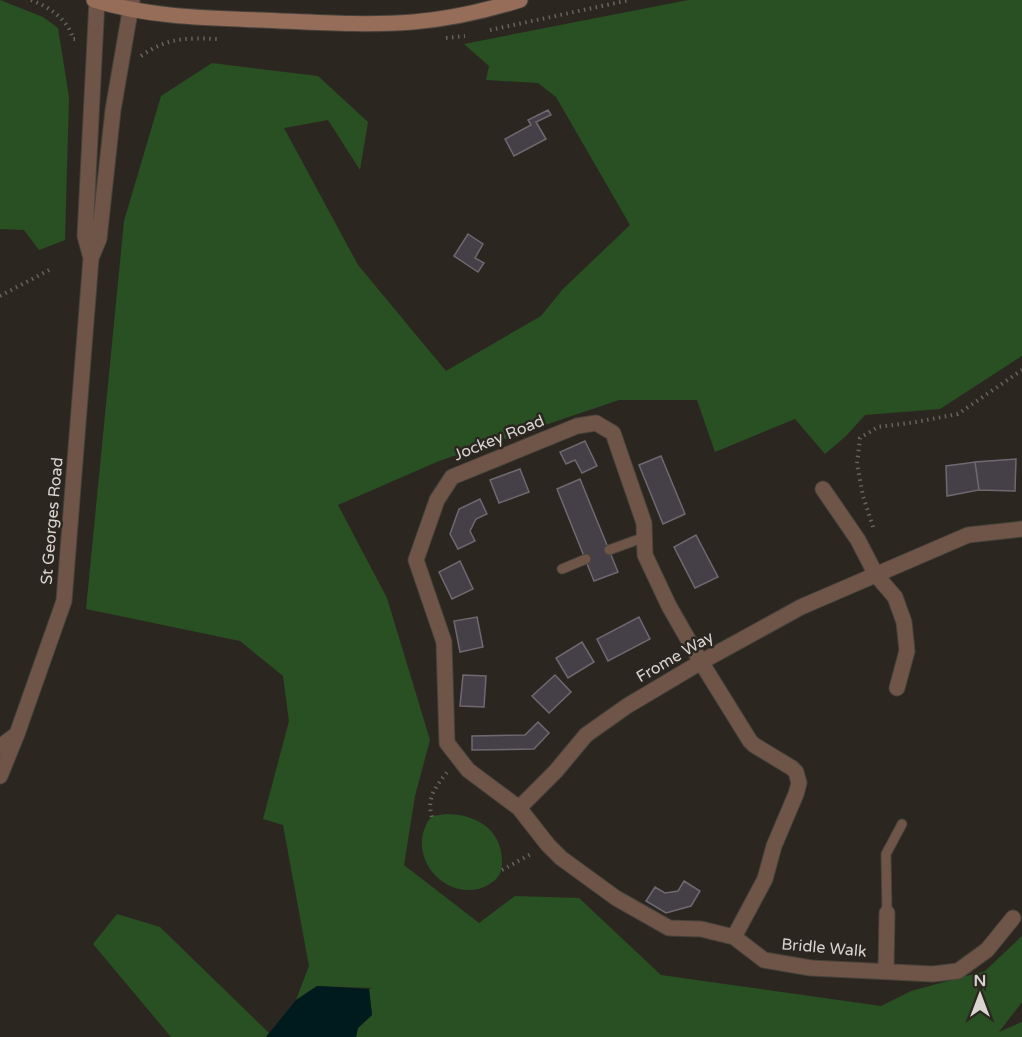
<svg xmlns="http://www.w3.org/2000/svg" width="1022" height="1037" font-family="'Varela Round',sans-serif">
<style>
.green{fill:#295023}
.water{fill:#001b1e}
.building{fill:#454047;stroke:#6e6971;stroke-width:1.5}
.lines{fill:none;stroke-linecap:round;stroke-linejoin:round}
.service-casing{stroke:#47433c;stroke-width:11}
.minor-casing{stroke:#47433c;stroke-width:17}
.tertiary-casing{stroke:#47433c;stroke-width:17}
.secondary-casing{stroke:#47433c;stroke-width:17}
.path{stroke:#67645e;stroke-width:4;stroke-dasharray:1.5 4.5;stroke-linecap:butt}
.service{stroke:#6f5547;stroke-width:9}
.minor{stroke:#6f5547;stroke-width:15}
.tertiary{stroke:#6f5547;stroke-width:15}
.secondary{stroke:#966d58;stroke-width:15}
.labels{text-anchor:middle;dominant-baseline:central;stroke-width:5;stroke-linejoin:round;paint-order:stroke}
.street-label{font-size:16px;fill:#d8d5d1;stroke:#2b2720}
</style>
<rect width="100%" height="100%" fill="#2b2720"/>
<path class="green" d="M0 0 43 17 58 28 69 97 65 240 39 250 24 230 0 229Z
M688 0H1022V356L940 409 865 415 846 436 825 454 795 419 715 452 697 400H619L439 461 338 505 387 598 430 740 415 796 404 865 479 923 515 896 579 898 661 975 881 1006 911 991 985 971 1022 936V1002L999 1032 1022 1022V1037H356L358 1028 372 1015 369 989 373 988 317 986 296 1000 309 966 283 825 263 819 289 721 283 676 240 641 86 609 124 221 161 96 212 63 318 76 368 122 360 170 328 120 284 128 358 265 446 371 541 316 563 289 630 225 556 97 538 83 486 80 489 66 464 44Z
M446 814C475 814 502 829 502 861 502 869 501 875 494 881 461 907 414 873 423 833 425 828 427 820 432 817 435 815 442 815 446 814Z
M117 914 160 927 269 1033 266 1037H171L93 944Z"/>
<path class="water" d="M317 986 369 989 372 1015 358 1028 356 1037H266L296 1000Z"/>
<path class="building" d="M548 110 551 115 536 122 546 139 514 156 505 139 531 125 528 120Z
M468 234 483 244 475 258 484 263 478 272 454 256Z
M585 441 597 466 582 473 575 460 566 464 560 452Z
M661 456 685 514 663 524 639 465Z
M1016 459 1015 491 979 490 975 462Z
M975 462 979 490 947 496 946 466Z
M520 469 529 492 499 503 490 480Z
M580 479 618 572 594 581 557 489Z
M480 499 487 514 476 519 470 531 475 541 458 549 450 534 459 509Z
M696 535 718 577 695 588 674 547Z
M460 561 473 589 452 599 439 572Z
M477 617 483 647 460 652 454 621Z
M639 617 650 639 608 661 597 639Z
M582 642 594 662 568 678 556 658Z
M463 675 486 676 484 707 460 706Z
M555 675 571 692 549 713 532 696Z
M538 722 549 733 534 749 472 750V736L525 735Z
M684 881 700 891 691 906 666 913 646 901 655 887 665 893 678 891Z"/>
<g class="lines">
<defs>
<path id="service" d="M609 550 645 537
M562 569 586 559
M887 913 886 854 902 824"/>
<path id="minor" d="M823 489 858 540 876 575 895 597 904 622 907 651 897 688
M0 747 17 734
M519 808 556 771 586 735 627 706 701 662 801 607 968 535 1022 529
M734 937 765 879 774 846 796 794 799 783 796 772 792 768 754 745 750 741 701 662 669 606 645 555 644 523 613 433 596 423 577 426 452 477 437 500 416 560 444 642 447 743 468 770 519 808 548 845 561 858 616 898 669 928 701 929 734 937 764 960 811 968 933 974 958 971 987 950 1013 918
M886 971 887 913"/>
<path id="tertiary" d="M91 258 99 239 113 110 132 0
M0 776 17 734 64 601 91 258 85 236 97 0"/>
<path id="secondary" d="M94 0C148 17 205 18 261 20 311 22 364 26 413 22 449 19 485 11 520 0"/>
</defs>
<use href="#service" class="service-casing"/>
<use href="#minor" class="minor-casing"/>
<use href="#tertiary" class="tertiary-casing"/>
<use href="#secondary" class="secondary-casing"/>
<path class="path" d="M31 0C49 7 68 19 73 39H78
M490 30 630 0
M446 38 465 36
M141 56C168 37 187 38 219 39
M0 296 53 268
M873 527 863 496 857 464 860 438 878 427 916 422 958 414 1022 370
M432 817C426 798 436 786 448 771
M502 870 533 853"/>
<use href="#service" class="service"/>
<use href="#minor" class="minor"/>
<use href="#tertiary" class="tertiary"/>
<use href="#secondary" class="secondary"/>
</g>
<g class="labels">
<g class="street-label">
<text transform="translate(499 438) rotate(-22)">Jockey Road</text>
<text transform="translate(52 521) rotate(-85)">St Georges Road</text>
<text transform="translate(675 657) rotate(-30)">Frome Way</text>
<text transform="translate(824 948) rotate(5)">Bridle Walk</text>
</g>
</g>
<g transform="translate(980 995)" stroke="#2b2720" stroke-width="4.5" paint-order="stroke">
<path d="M0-4.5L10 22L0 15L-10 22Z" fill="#d8d5d1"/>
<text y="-9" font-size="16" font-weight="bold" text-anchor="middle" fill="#d8d5d1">N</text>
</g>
</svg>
